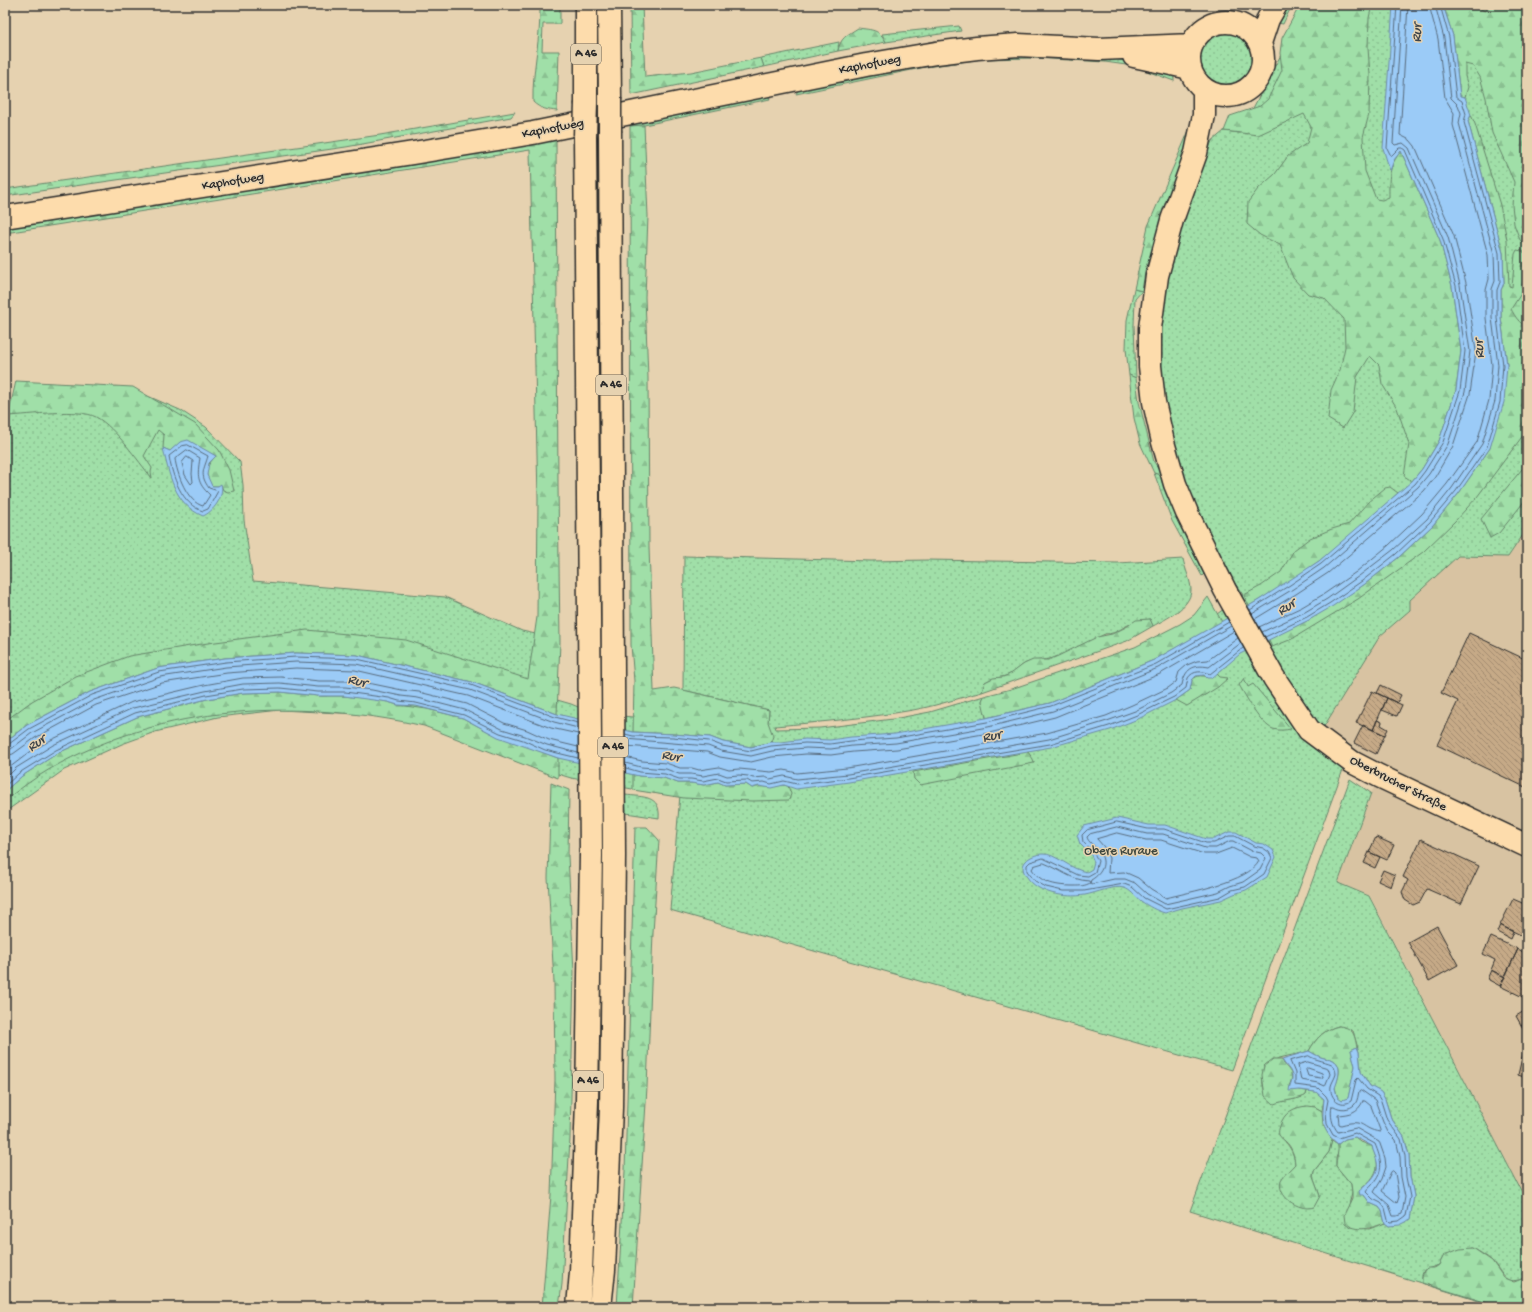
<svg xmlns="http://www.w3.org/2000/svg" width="1532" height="1312" font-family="'Gochi Hand',sans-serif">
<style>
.built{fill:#d8c3a2}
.grass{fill:url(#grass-dots);stroke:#66856a;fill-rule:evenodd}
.forest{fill:url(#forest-firs);stroke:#66856a}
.wetland{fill:url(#wetland-marsh);stroke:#66856a}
.water{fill:#9bcbf7;stroke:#6e8ba5}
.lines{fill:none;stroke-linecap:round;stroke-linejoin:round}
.shore{stroke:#586b7d;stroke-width:1}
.building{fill:url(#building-back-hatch);stroke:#2b2b2b}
.major-casing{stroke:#2b2b2b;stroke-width:25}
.highway-casing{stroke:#2b2b2b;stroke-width:25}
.major{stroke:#fddcac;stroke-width:22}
.highway{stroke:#fddcac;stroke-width:22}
.highway-bridge-casing{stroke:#2b2b2b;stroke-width:25;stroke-linecap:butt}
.highway-bridge{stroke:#fddcac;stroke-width:22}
.labels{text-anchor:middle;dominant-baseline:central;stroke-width:3;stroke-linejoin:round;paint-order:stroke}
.shield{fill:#e6d2b0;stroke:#635d53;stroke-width:1}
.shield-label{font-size:12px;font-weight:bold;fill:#2b2b2b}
.street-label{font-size:13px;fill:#2b2b2b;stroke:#e6d2b0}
.park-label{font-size:13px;fill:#3d463e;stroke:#e6d2b0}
.water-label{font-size:14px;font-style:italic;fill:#3c434a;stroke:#e6d2b0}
</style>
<defs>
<pattern id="grass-dots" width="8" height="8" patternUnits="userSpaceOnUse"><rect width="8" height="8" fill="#a0dfa8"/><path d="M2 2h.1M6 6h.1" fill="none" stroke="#8ac091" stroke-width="1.8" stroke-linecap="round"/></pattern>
<pattern id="forest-firs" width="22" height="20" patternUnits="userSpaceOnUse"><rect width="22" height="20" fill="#a0dfa8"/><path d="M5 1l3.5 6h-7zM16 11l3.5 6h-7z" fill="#8ac091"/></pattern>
<pattern id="wetland-marsh" width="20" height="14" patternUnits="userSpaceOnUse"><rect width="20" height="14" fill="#a0dfa8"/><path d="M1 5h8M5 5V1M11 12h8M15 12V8" fill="none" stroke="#8ac091"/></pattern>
<pattern id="building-back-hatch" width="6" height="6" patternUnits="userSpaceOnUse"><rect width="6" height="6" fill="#c6aa87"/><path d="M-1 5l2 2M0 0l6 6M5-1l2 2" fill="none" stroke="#a18b6f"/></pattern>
</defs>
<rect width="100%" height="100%" fill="#e6d2b0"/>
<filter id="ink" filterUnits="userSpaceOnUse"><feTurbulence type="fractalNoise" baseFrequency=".025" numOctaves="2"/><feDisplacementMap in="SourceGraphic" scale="8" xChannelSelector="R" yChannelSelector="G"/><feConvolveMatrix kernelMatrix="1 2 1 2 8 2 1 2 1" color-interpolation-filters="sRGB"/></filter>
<g filter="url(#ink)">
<path class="built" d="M1527 529V1202L1370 896 1338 883 1371 793 1383 771 1331 738 1300 697 1442 546 1508 557Z"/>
<path class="grass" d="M1287 5H1292L1283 24 1278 23Z
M1307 5H1527V529L1508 557 1458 556 1410 600V610L1380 636 1323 728 1344 767 1232 1070 670 910 680 795 660 794 571 778 548 771 436 726 378 715 280 710 218 717 155 732 122 744 64 770 5 812V415L55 397H150L180 410 206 427 240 462 243 485 244 520 253 581 445 597 522 631 540 635 533 693 571 704 588 711 613 715 729 727 768 722 769 710 683 690 684 556 871 561 927 560 1118 563 1183 559C1185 569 1191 581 1191 590 1191 607 1166 619 1153 626L1150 619C1143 621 1137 622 1131 624 1121 627 1118 634 1105 634 1089 641 1073 651 1057 657 1047 661 1037 659 1026 663 1021 665 1017 671 1011 674 1002 678 994 677 985 682L982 692C959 698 936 706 913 710 868 718 821 722 775 726L776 729 820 728 893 719 930 712 984 696 982 701 1049 686 1217 614 1243 595 1214 553 1171 449 1158 371 1163 289 1194 183 1212 141 1224 131 1240 133Z
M959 26 961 31 886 42 882 34Z
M1200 58a27 27 0 1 1 54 0a27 27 0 1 1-54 0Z
M839 42 838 51 764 67 761 58Z
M1034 52 1132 59 1174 72V81L1133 66 1105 62 1034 58 982 59 926 67 796 94 800 86 899 65Z
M766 91 770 99 644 125 630 126V121Z
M1134 289 1142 291 1135 299 1134 325 1136 378 1129 375 1126 349 1127 320Z
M1154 473 1164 476 1205 573 1202 576 1172 521Z
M1350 779 1371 793 1338 883 1369 896 1527 1202V1277C1503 1287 1505 1275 1492 1261 1487 1256 1479 1252 1473 1248L1442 1259 1439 1265 1424 1270 1422 1275V1283L1501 1307H1498L1190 1211ZM1339 1026 1353 1031 1359 1052 1361 1072 1370 1086 1381 1093 1385 1099 1391 1118 1404 1137 1409 1155 1410 1176 1414 1196 1410 1218 1389 1226 1385 1223 1369 1229 1351 1227 1349 1205 1352 1192 1351 1184 1336 1166V1158L1339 1151 1338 1144 1332 1140 1329 1152 1314 1171 1313 1177 1320 1196 1284 1176 1295 1164C1294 1151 1288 1144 1279 1135L1296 1108 1315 1107 1322 1111 1324 1099 1316 1092 1307 1091 1306 1095C1301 1099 1282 1101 1274 1103 1262 1097 1261 1079 1264 1066 1274 1056 1295 1056 1309 1051 1316 1038 1325 1029 1339 1026Z
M625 795C643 797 661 795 659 818L626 813Z"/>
<path class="forest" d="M540 5H560V24H543L542 51H559L557 111C548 110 540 109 533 102 532 70 541 38 540 5Z
M630 5H642L645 77 691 72 761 58 764 67 631 95Z
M1300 5H1372L1369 18 1368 48 1370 75 1369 114 1363 137 1365 171 1376 199 1382 200 1389 197C1389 178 1388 167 1401 151L1440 240 1452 286 1461 351 1456 390 1439 441 1422 469 1412 481 1404 476 1409 444 1397 408 1382 384 1379 365 1370 356 1357 377 1353 412 1343 428 1328 419 1331 390 1340 370 1345 347 1344 319 1324 298 1308 294 1293 278 1280 245 1260 235 1247 224 1248 202 1258 189 1275 174 1288 156 1307 143 1311 127 1304 114 1258 135 1224 131 1230 116 1260 106 1268 99 1282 70 1280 53 1282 38Z
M1443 5H1449L1454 7 1456 5H1471L1485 11 1492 5H1527V247L1520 240 1514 224 1512 205 1514 182 1492 133 1486 98 1480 77 1473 66 1465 64V76L1468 87 1465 97 1460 96 1453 36Z
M858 28C872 30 879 29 886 42L838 51C840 38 847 35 858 28Z
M515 112 511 117 346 147 5 196V189L380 135Z
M1195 112 1197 121 1157 242 1146 266 1142 291 1134 289 1148 226 1190 128Z
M1471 115 1475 124 1500 205 1507 240 1509 286 1512 287 1515 254 1517 250 1522 251 1527 254V430L1477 497 1455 521 1423 552 1358 599 1292 639 1272 647 1268 639 1309 620 1365 584 1399 557 1433 525 1459 493 1490 448 1507 365 1501 318V290L1504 283 1503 253 1468 121Z
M644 125 648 216 645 297 648 378 649 547 654 691 674 688 683 690 769 710 768 722 773 736 771 742 751 747 723 742 710 737 673 734 633 732 634 681 631 645 630 126Z
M556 137 558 486 560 642 557 714 472 682 357 655 296 653 225 658 158 668 90 692 27 725 5 742V721L32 701 76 676 129 656 208 643 307 630 406 640 528 679 537 617 538 498 530 150 5 233V224Z
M1129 375 1136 378 1139 402 1154 462 1164 476 1154 473 1140 443 1134 418Z
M16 381 133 387 195 424 219 450 229 470 234 491 228 492 223 490 221 485 218 486H212C203 472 206 466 216 456L180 443 170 451 163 448 164 435 158 430 144 456 152 468 151 472 152 478C137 460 116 428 96 417 79 408 29 415 8 416Z
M1527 463V498L1499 533 1490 538 1481 519Z
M1390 487 1398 493C1372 516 1347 540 1319 561 1297 577 1273 592 1249 606L1244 595 1261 586 1281 572 1294 550 1310 538 1332 529 1349 524 1368 502 1385 488Z
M1208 597 1222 622 1154 660 1050 703 986 718 982 701 984 696 1011 689 1135 647 1180 624 1194 615Z
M1150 619 1153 626 1127 641 982 692 985 682 993 678 1003 677 1012 673 1024 664 1033 660H1048L1058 656 1097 637 1112 634 1126 627 1136 620Z
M1216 673 1220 677 1228 678 1218 687 1187 706 1176 700 1190 690 1192 680C1198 674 1204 675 1212 678Z
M1244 678 1248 687 1253 684 1291 729C1285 730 1279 731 1273 729 1260 724 1246 696 1239 685Z
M280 692 318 696H344L371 699 388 702 398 705 427 709 463 718 489 732 558 758V778L424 726C297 698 164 704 50 769 34 778 19 790 5 800V791L22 776 58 753 137 717 207 699 243 693Z
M1028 752 1033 759 1034 763 920 785 914 779 913 772Z
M633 774 639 776 664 778 678 783H691L704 785 718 782 725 785 746 784 752 788C758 786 762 787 768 787 775 787 781 784 788 786L791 794 789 800 752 801 684 798 633 790Z
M551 783 569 790 568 856 574 972 570 1138 562 1284 559 1307H542L551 1195 555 1080 554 982 548 878Z
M635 827H647L659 840 653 933 647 1087 633 1307H617L625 1171Z
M1339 1026C1354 1028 1354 1034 1357 1047L1351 1050 1355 1066 1348 1099 1341 1100 1337 1096 1335 1087C1338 1079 1344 1064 1331 1059 1329 1058 1326 1059 1324 1058 1319 1057 1314 1054 1309 1051 1316 1038 1325 1029 1339 1026Z
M1273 1059H1282C1285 1071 1297 1070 1289 1086L1299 1090 1307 1091 1306 1095C1302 1099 1281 1101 1274 1104L1265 1096 1262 1075 1264 1066Z
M1308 1106 1315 1107 1322 1111 1323 1125 1332 1140 1329 1152 1314 1171 1313 1177 1320 1196 1314 1207C1299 1212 1276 1196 1281 1180 1284 1174 1291 1169 1295 1164 1294 1155 1292 1147 1285 1141 1283 1139 1280 1137 1279 1135 1278 1132 1279 1129 1280 1126 1284 1112 1294 1107 1308 1106Z
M1355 1137 1361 1142 1372 1146C1373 1151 1376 1156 1377 1161 1379 1172 1370 1182 1362 1188L1364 1195 1370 1203 1379 1207 1382 1211 1385 1223C1371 1228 1358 1233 1345 1223L1344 1215 1352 1198V1192L1351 1184 1336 1166C1336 1158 1339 1152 1338 1144L1345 1139Z
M1473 1248 1492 1261 1504 1278 1514 1282 1527 1277V1307H1501L1422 1283C1422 1277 1422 1272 1427 1268H1433L1439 1265 1444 1255 1460 1249Z"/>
<path class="wetland" d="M1527 288V326C1519 324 1515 316 1511 309L1524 289Z"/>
<path class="water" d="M1393 5H1443L1453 36 1460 96 1465 97 1471 115 1468 121 1503 253 1504 283 1501 290V318L1507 365 1504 402 1490 448 1459 493 1433 525 1399 557 1365 584 1333 606 1309 620 1240 654 1212 678H1207L1204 675 1196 676 1192 680 1190 690 1176 700 1138 719 1110 730 1051 747 849 782 796 789 784 785 771 788 759 786 752 788 746 784 725 785 718 782 704 785 691 783H678L664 778 639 776 558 758 498 737 463 718 416 706 398 705 388 702 344 696H318L280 692 243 693 207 699 137 717 58 753 22 776 5 791V742L27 725 90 692 158 668 225 658 296 653 357 655 472 682 557 714 633 732 673 734 710 737 723 742 751 747 771 742H781L805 739 830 740 851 737 895 734 986 718 1050 703 1154 660 1259 600 1319 561 1412 481 1422 469 1439 441 1456 390 1461 351 1452 286 1440 240 1401 151 1394 160 1390 171 1383 148Z
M188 440 216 456 209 463 207 475 212 486H218L221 484C225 496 213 512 203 516 174 504 169 474 163 448L170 451 180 442Z
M1117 818 1149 825H1165L1206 839H1214L1229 832H1236L1256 843 1264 844 1273 850 1276 857 1267 877 1246 890 1234 894 1221 900 1182 908 1165 913C1157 911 1148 906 1141 901 1135 897 1131 890 1124 888 1114 885 1096 893 1085 895 1066 898 1038 894 1027 877 1023 872 1021 866 1026 861 1029 857 1037 854 1043 854 1055 853 1071 870 1087 872L1092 869 1094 862 1091 855 1080 844 1077 835 1084 826Z
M1357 1047 1359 1052 1361 1072 1370 1086 1381 1092 1385 1099 1391 1118 1404 1137 1409 1155 1410 1176 1414 1196 1410 1219 1406 1222 1400 1225 1389 1226 1385 1223 1382 1211 1379 1207 1370 1203 1364 1195H1360L1359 1191C1367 1184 1380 1175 1377 1162 1376 1156 1373 1152 1372 1146L1355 1137 1345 1139 1338 1144C1321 1131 1322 1119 1324 1099L1316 1092 1299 1090 1289 1091C1289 1085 1293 1081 1292 1075 1290 1068 1284 1065 1282 1059L1309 1051C1314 1054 1319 1057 1324 1058 1326 1059 1329 1058 1331 1059 1344 1064 1338 1079 1335 1088L1337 1096 1342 1100 1348 1098 1355 1066 1351 1050Z"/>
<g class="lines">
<path class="shore" d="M188 445 208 456C204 470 199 474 209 488L218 491 208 509 203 511C182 505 172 476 169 456L182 446Z
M187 450 200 458C197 476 197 483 210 495L203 506C187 502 177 474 175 459Z
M187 457 193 461 192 474 193 482 191 484 185 475 182 463Z
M1250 610 1290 585 1321 564 1415 484 1425 471 1443 442 1460 391 1465 351 1456 286 1443 239 1405 150 1402 148H1399L1391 156 1387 148 1397 5
M1252 614 1293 589 1324 568 1418 487 1429 474 1448 444 1465 392 1470 351 1460 285 1448 237 1409 148 1403 143 1395 145 1393 143 1402 5
M1255 619 1296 594 1328 573 1424 491 1435 477 1453 446 1470 394 1476 351 1466 283 1454 236 1415 146 1410 140 1400 135 1408 5
M1259 627 1302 607 1324 594 1356 572 1389 545 1422 514 1447 484 1477 442 1489 400 1492 365 1486 318V290L1489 279 1488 255 1453 125 1454 113 1445 98 1438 39 1429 5
M1262 632 1305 612 1327 599 1359 576 1393 550 1427 519 1452 488 1482 444 1495 401 1498 365 1492 318V289L1495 281 1494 254 1459 123 1461 113 1458 105 1451 98 1444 38 1435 5
M1265 637 1307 617 1330 603 1362 581 1396 554 1430 522 1456 491 1487 447 1500 402 1503 365 1497 318V290L1500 282 1499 253 1464 122 1466 114 1462 101 1456 97 1449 37 1440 5
M625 734 633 736 673 737 709 741 722 746 751 751 771 746 805 743 830 744 851 741 896 738 987 722 1051 706 1156 664 1229 622
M625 739 708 746 721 751 751 756 772 751 806 748 831 749 852 746 896 743 988 727 1053 711 1158 668 1231 626
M5 745 9 744 29 729 92 695 159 672 226 662 296 657 357 659 471 685 555 717 578 723
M625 746 707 752 720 757 751 762 772 757 806 754 831 755 853 752 897 749 989 733 1055 717 1160 674 1234 631
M5 750 11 749 32 733 94 700 160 677 226 667 296 662 356 664 470 690 554 722 578 728
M5 756 13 754 35 738 96 705 162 683 227 673 296 668 355 670 403 681 468 696 551 728 578 734
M625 757 642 761 666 763 680 768H692L699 770 719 767 729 770 739 769 771 772 784 770 797 773 847 768 911 757 1047 733 1106 716 1132 705 1168 688 1176 682 1179 672 1187 665 1197 661 1208 660 1238 638
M625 763 641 767 666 769 679 774H691L703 776 719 773 727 776 739 775 748 776 753 778 765 777 770 779 784 776 797 779 848 774 1049 739 1107 721 1135 711 1171 693 1182 685C1185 669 1193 664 1209 667L1241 643
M626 768 640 772 665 774 679 779H691L703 781 718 778 726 781 747 780 752 783 764 782 771 784 784 781 797 784 848 778 1050 744 1109 726 1137 715 1174 697 1186 688C1187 685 1187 681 1188 678 1193 670 1203 671 1210 674L1243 648
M5 771 30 752 51 740 132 702 204 685 243 678 281 677 319 681H346L373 684 402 690 419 692 467 704 504 723 527 730 549 740 578 747
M5 779 16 768 53 745 133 708 205 691 243 684 280 683 318 687H345L372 690 401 696 418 698 465 710 502 729 525 736 547 745 578 753
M5 786 19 773 56 750 135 713 206 695 243 689 280 688 318 692H345L389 698 399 701 416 703 464 715 500 733 523 740 545 750 578 758
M1117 822 1148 829H1164L1206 843H1214L1229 836H1235L1254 846 1263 848 1269 852 1272 858 1264 874 1245 887 1232 890 1220 897 1166 909 1144 898 1132 887 1124 884 1084 891H1063L1046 887 1035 881 1027 871V865L1030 862 1043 858 1078 875 1088 876 1095 872 1098 861 1094 853 1083 842 1082 835 1087 830Z
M1117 827 1147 834H1163L1205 848H1216L1230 841H1233L1252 851 1261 853 1266 858 1260 870 1243 882 1230 886 1218 892 1165 904 1147 894 1135 883 1125 879H1114L1092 884 1090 883 1091 880C1103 873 1108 861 1097 849 1094 845 1088 842 1087 837L1090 834Z
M1117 833 1146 840H1161L1204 854H1216L1232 848 1250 857 1257 858 1259 861C1249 882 1188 892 1166 898L1151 889 1138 878 1129 874 1124 872 1108 873 1109 858 1104 847 1097 839Z
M1044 863C1060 869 1070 880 1089 881L1090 883C1085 886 1080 886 1074 886 1058 886 1041 884 1032 869L1034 866Z
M1309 1056C1314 1060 1330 1062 1333 1065 1334 1067 1336 1071 1336 1074 1335 1078 1332 1082 1331 1086 1329 1098 1341 1108 1351 1101L1356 1080 1358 1078 1367 1089 1378 1096 1381 1101 1387 1120 1401 1139 1405 1156 1406 1177 1410 1197 1406 1216 1399 1221 1390 1222 1388 1220 1385 1208 1381 1203 1373 1199 1366 1192C1368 1188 1370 1188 1372 1185 1385 1171 1381 1159 1375 1144L1355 1133 1339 1138 1333 1135 1327 1124 1326 1111 1328 1100 1326 1096 1318 1088 1295 1085V1073L1290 1061Z
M1308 1062 1328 1068 1330 1074 1325 1086 1318 1083 1301 1080 1298 1065Z
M1308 1068 1322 1073 1323 1077 1321 1078 1308 1076 1306 1070Z
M1361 1090 1375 1100 1383 1122 1388 1132 1396 1140 1400 1157 1401 1177 1405 1197 1402 1214 1397 1216H1393L1389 1205 1374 1192 1382 1179 1386 1167 1385 1158 1379 1141 1356 1128 1338 1132C1332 1125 1330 1115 1332 1106H1334C1340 1110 1350 1110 1355 1104 1358 1100 1358 1095 1359 1091Z
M1363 1101H1365L1371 1106 1380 1130V1132C1360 1129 1366 1118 1341 1125L1339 1124 1338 1115C1349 1114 1358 1113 1363 1101Z
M1393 1171 1395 1173 1399 1197 1397 1203 1382 1191 1391 1172Z"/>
</g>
<path class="building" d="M1469 633 1527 660V788L1437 745 1458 701 1441 693Z
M1381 685 1401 695 1397 703 1377 693Z
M1372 691 1387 698 1373 730 1356 723Z
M1387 698 1402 705 1397 716 1382 710Z
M1377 720 1382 722 1381 725 1388 729 1385 735 1373 730Z
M1363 725 1385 735 1376 754 1354 743Z
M1376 837 1394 845 1387 860 1369 852Z
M1421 839 1479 866 1461 904 1427 889 1420 902 1413 905 1405 900 1402 892 1408 880 1403 877Z
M1369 852 1380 857 1375 868 1364 863Z
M1383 870 1395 875 1391 887 1378 881Z
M1513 899 1527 905V938L1500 925Z
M1500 925 1513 932 1510 939 1497 932Z
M1437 926 1458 965 1429 981 1408 942Z
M1491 937 1518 949 1505 977 1491 970 1495 960 1483 954Z
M1518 949 1527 954V999L1500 986Z
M1491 970 1505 977 1500 986 1489 980 1488 977Z
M1526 1010 1527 1013V1022L1521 1025 1516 1016Z
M1527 1022V1035L1521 1025Z
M1523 1053 1527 1054V1078L1518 1075Z"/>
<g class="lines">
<defs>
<path id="major" d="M1189 59a37 37 0 1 1 74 0a37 37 0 1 1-74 0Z
M1260 43 1268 19 1276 5
M1134 56 1190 68
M1204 89V115L1196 153 1172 220 1157 276 1150 328V366L1154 402 1163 442 1175 484 1187 513 1225 590 1274 678 1309 730 1352 762 1379 776 1527 846
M5 217 413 153 533 133 866 65 936 53 977 48 1018 45 1099 49 1192 45"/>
<path id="highway" d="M586 5V103
M609 5 610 98
M578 1307 581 1272 587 1101 591 855 585 136
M600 1307 604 1270 611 1108 614 856 610 132"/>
</defs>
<use href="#major" class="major-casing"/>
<use href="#highway" class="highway-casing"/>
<use href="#major" class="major"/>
<use href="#highway" class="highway"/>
<defs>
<path id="highway-bridge" d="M610 98V132
M585 136 586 103"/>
</defs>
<use href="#highway-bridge" class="highway-bridge-casing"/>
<use href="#highway-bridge" class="highway-bridge"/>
</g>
</g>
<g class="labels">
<g class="shield">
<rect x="571" y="44" width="30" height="20" rx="3"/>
<rect x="596" y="375" width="30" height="20" rx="3"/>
<rect x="598" y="737" width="30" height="20" rx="3"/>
<rect x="573" y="1071" width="30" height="20" rx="3"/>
</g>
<g class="shield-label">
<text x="586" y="54">A 46</text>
<text x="611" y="385">A 46</text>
<text x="613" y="747">A 46</text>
<text x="588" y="1081">A 46</text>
</g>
<g class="street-label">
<text transform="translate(870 65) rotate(-11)">Kaphofweg</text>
<text transform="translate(553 129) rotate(-11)">Kaphofweg</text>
<text transform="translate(233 182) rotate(-9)">Kaphofweg</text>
<text transform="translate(1398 784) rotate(27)">Oberbrucher Straße</text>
</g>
<g class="park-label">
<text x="1121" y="851">Obere Ruraue</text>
</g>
<g class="water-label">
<text transform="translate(1418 33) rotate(-89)">Rur</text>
<text transform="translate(1480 349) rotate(-94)">Rur</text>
<text transform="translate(1287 608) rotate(-34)">Rur</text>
<text transform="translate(357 682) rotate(13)">Rur</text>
<text transform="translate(992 737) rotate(-12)">Rur</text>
<text transform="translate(37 744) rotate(-35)">Rur</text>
<text transform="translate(671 757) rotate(9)">Rur</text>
</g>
</g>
<rect width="1532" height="1312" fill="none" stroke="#e6d2b0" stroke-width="20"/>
<rect x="10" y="10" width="1512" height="1292" fill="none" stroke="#2b2b2b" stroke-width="1.5" filter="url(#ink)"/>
</svg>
